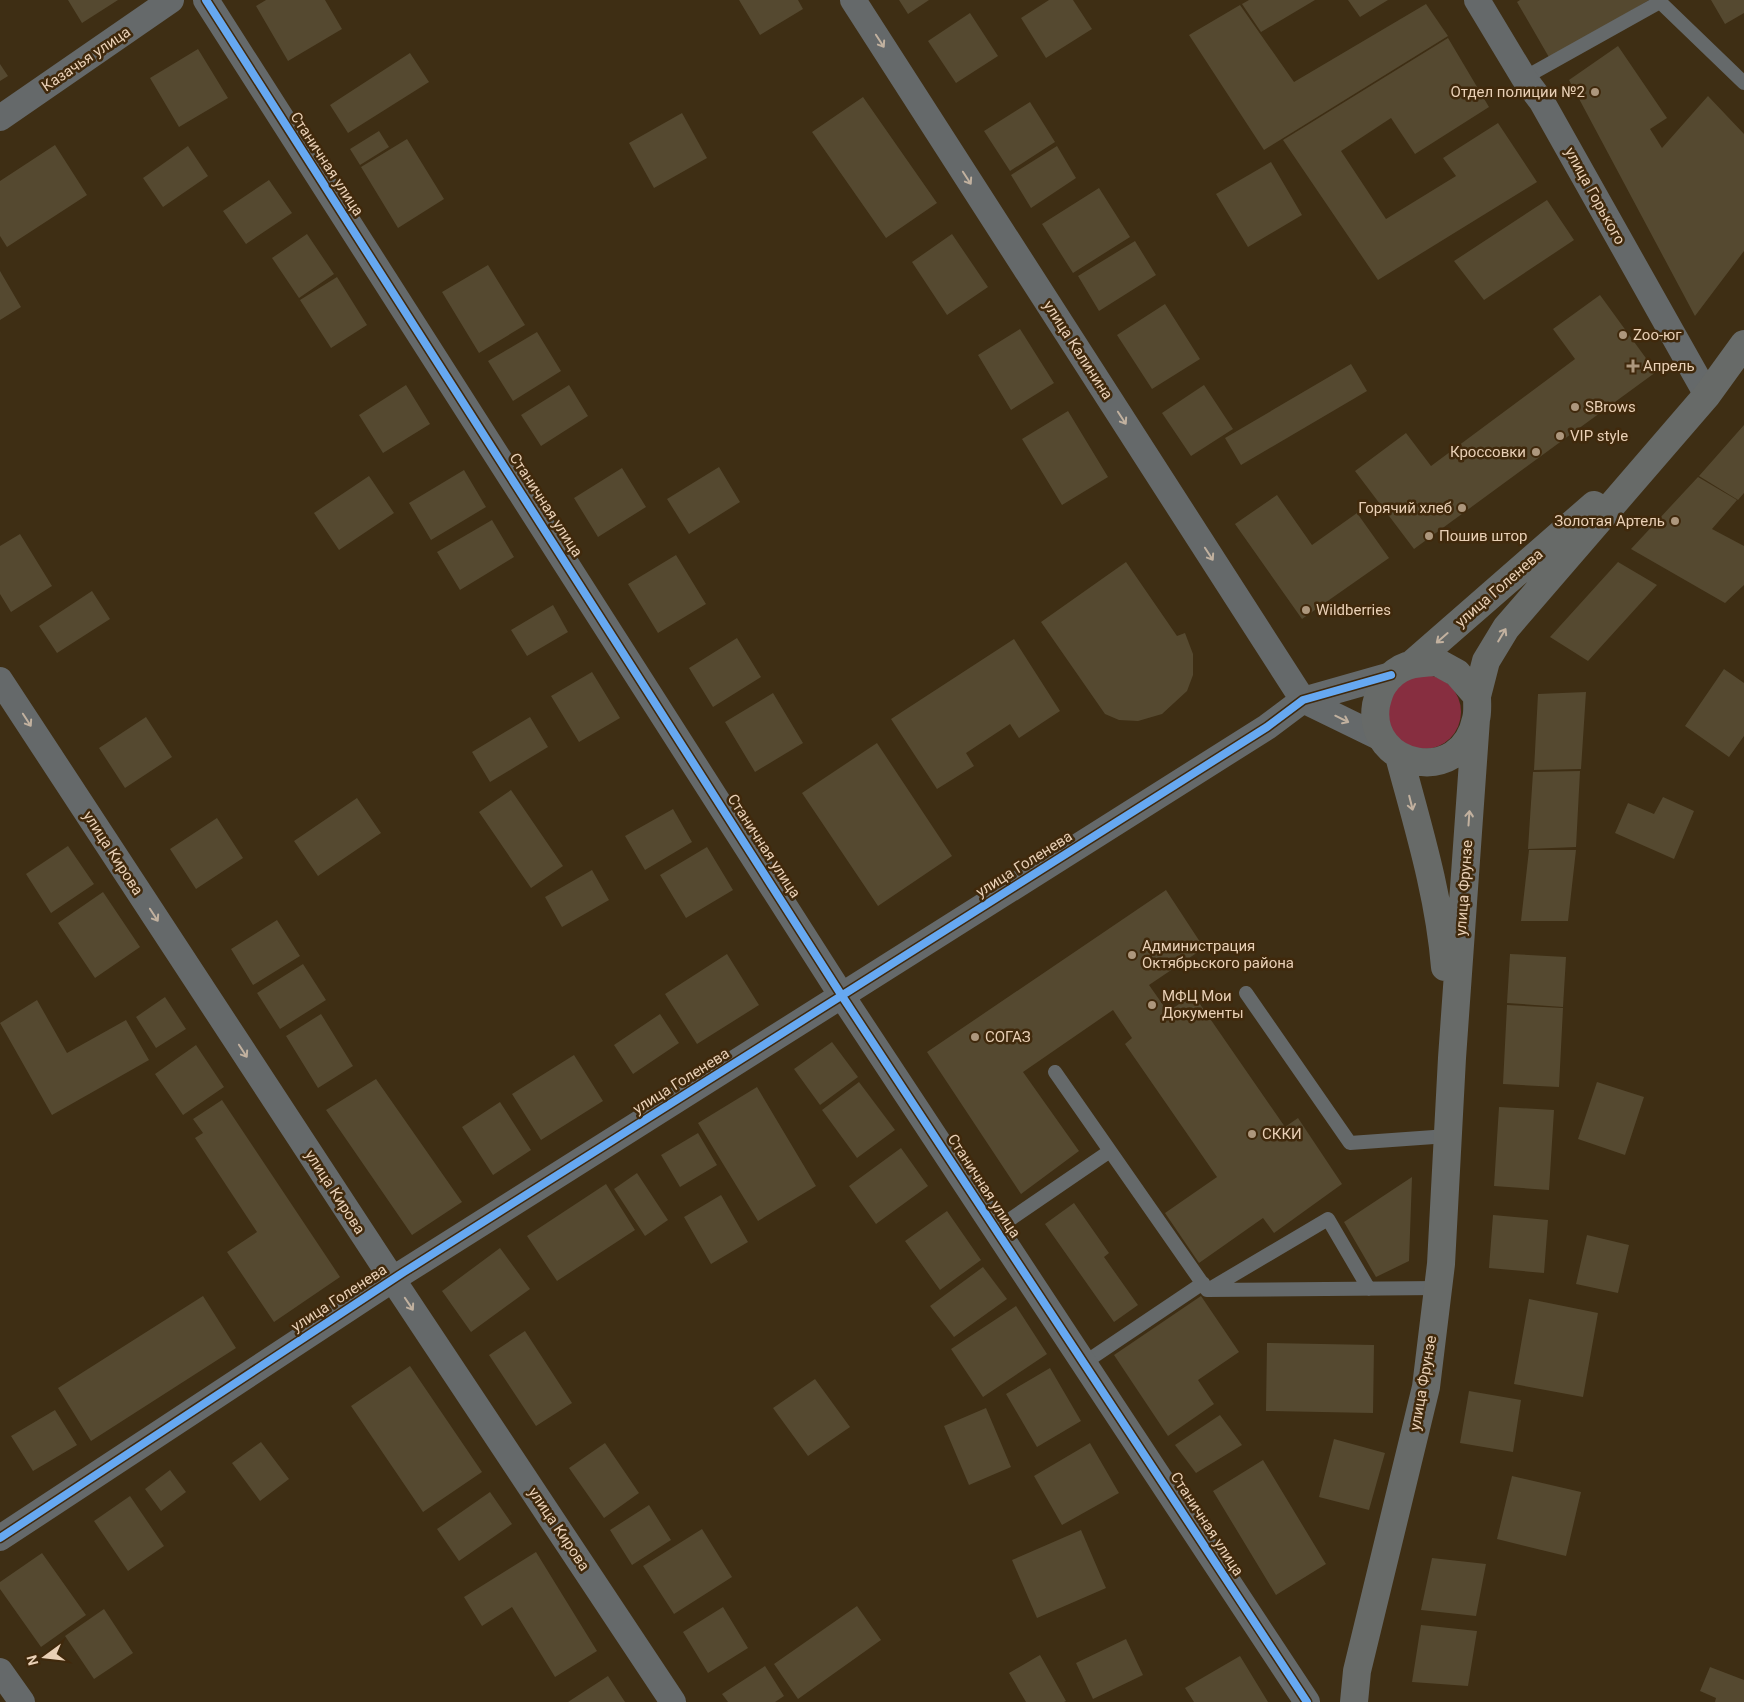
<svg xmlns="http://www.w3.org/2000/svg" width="1744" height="1702" font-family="Roboto,sans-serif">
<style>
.green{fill:#872e40}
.building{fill:#554930}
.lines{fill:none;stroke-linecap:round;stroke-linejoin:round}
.lane{stroke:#65696a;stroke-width:14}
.street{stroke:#65696a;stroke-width:26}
.secondary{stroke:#676a68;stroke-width:28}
.cycleway-casing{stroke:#40290c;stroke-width:11}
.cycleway{stroke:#66a8f1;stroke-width:8}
.oneway{stroke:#c1b19f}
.oneway2{stroke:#c2b19f}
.poi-dot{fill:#ad977d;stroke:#40290c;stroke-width:2}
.labels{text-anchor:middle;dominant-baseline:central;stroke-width:5;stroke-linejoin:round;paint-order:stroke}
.street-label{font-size:15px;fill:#e9d0b6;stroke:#40290c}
.poi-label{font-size:15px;fill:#e9d0b6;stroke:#40290c;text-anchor:start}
</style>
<rect width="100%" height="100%" fill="#3e2e14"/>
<path class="green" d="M1387 712a37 37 0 1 1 74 0a37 37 0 1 1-74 0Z"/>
<path class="building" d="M68 0H118L82 23Z
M266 0H325L342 29 288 61 256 6Z
M739 0H798L803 9 760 35Z
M899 0H929L908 14Z
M1049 0H1073L1092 29 1046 58 1021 18Z
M1249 0H1315L1261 32 1242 4Z
M1348 0H1388L1360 17Z
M1520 0H1649L1550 59 1517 2Z
M1711 0H1744V13L1725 24Z
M1426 4 1448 36 1264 150 1189 35 1240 5 1294 82Z
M970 13 998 56 956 83 928 41Z
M1448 38 1489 107 1415 154 1391 118 1341 151 1386 219 1456 176 1443 158 1498 123 1537 182 1378 280 1283 140Z
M1618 46 1667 118 1650 129 1662 148 1708 96 1744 134V251L1695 316 1569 80Z
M198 49 228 98 179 127 150 78Z
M410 53 429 82 348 133 330 105Z
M0 64 8 76 0 81Z
M863 97 937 203 886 238 812 132Z
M1030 102 1055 142 1010 171 984 131Z
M682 113 707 158 654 188 629 143Z
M379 131 389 147 360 165 350 149Z
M407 139 444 199 398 228 361 167Z
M55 145 87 195 7 247 0 236V181Z
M188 146 208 176 163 207 143 178Z
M1057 146 1076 178 1031 208 1011 175Z
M1271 162 1302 215 1248 247 1216 194Z
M269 180 292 213 246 244 223 211Z
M1099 188 1130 237 1073 273 1042 224Z
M1547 200 1574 240 1484 300 1454 261Z
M307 234 334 274 299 298 272 258Z
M952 234 988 287 947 315 912 262Z
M1135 241 1156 275 1099 311 1078 276Z
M488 265 525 325 479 353 442 292Z
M0 271 21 307 0 320Z
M337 277 367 325 331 348 300 300Z
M1600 295 1656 372 1414 549 1355 471 1406 433 1431 466 1575 359 1553 329Z
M1165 304 1200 359 1152 389 1117 335Z
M1020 329 1054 383 1011 410 978 355Z
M537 332 561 371 513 401 488 361Z
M1351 364 1367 391 1241 465 1225 438Z
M406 385 430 424 383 453 359 415Z
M569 385 588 416 541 446 521 415Z
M1204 385 1233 429 1191 456 1162 413Z
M1068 411 1108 477 1062 505 1022 439Z
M1744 425V493L1738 500 1699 476Z
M719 467 740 502 689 534 667 499Z
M622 468 646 507 598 537 574 498Z
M464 470 486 507 431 540 409 503Z
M369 476 394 513 339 550 314 513Z
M1698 477 1737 500 1712 529 1744 546V585L1725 603 1631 549Z
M1277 495 1312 545 1357 513 1389 558 1302 619 1235 524Z
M492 520 514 557 460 590 437 552Z
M20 534 52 586 11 612 0 594V546Z
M676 555 706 604 658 633 628 584Z
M1126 562 1177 636 1185 633 1193 654V675L1187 691 1162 714 1138 721 1119 720 1105 714 1041 622Z
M1618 562 1657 585 1588 661 1550 637Z
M92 591 110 619 57 653 39 626Z
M553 605 568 632 527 656 511 630Z
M737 638 761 677 713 707 689 668Z
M1014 639 1060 711 1019 738 1010 724 966 753 974 766 937 789 891 719Z
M1724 669 1744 683V736L1729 757 1685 726Z
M592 672 620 718 579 742 551 696Z
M1586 692 1581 769 1534 770 1538 694Z
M773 693 803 743 755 772 725 722Z
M146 717 172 757 125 788 99 748Z
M530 717 548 747 490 782 472 752Z
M877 743 952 856 878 906 802 793Z
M1580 771 1576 847 1528 849 1533 772Z
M511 790 563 866 531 888 479 812Z
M1663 797 1694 811 1674 859 1615 833 1628 803 1654 814Z
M357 798 381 833 318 876 294 841Z
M673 809 692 842 645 870 625 836Z
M217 818 243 858 196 889 170 849Z
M68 846 94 884 51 913 26 874Z
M707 847 733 890 686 918 660 875Z
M1529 850H1576L1568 921H1521Z
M592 870 609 900 562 927 545 897Z
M1166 890 1204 948 1149 985 1168 1012 1193 994 1285 1127 1298 1118 1342 1184 1274 1233 1263 1218 1199 1263 1165 1213 1217 1177 1125 1044 1132 1038 1113 1010 1023 1072 1079 1151 1021 1194 927 1052Z
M103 892 140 947 95 978 58 923Z
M277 920 300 956 253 985 231 949Z
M727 954 759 1005 697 1044 665 994Z
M1510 954 1566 957 1563 1007 1507 1003Z
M303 964 326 1000 280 1029 257 993Z
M165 997 186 1029 156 1048 136 1017Z
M37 1000 67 1053 126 1020 149 1060 52 1115 0 1023Z
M1507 1005 1563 1008 1559 1087 1503 1084Z
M321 1014 353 1066 318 1088 286 1036Z
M660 1014 679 1043 633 1074 614 1045Z
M832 1042 858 1077 820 1105 794 1069Z
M196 1045 224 1087 183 1115 155 1074Z
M574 1055 603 1101 541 1140 512 1094Z
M376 1079 462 1202 412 1235 326 1110Z
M859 1082 895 1130 857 1158 822 1110Z
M1597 1082 1644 1097 1625 1155 1578 1139Z
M757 1087 816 1186 758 1221 698 1123Z
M222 1100 340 1277 274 1322 227 1252 257 1232 195 1138 203 1133 193 1119Z
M500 1102 531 1150 493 1175 462 1127Z
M1499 1107 1554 1110 1549 1190 1494 1186Z
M698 1133 717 1165 680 1187 661 1155Z
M901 1148 928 1186 876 1224 849 1186Z
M637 1173 668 1220 645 1236 614 1189Z
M1412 1177 1409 1261 1376 1277 1344 1222Z
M606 1184 635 1230 557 1281 527 1236Z
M721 1195 748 1242 711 1264 684 1217Z
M1074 1203 1109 1253 1104 1257 1138 1305 1114 1322 1045 1224Z
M947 1211 981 1260 940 1290 905 1241Z
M1493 1215 1548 1220 1544 1273 1489 1268Z
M1587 1235 1629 1245 1618 1293 1576 1284Z
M500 1248 530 1289 471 1332 442 1291Z
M983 1267 1007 1299 954 1337 930 1306Z
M203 1296 236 1348 91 1441 58 1388Z
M1201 1296 1239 1352 1198 1380 1214 1404 1168 1436 1114 1355Z
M1529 1299 1598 1313 1583 1397 1514 1384Z
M1016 1306 1047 1354 983 1397 951 1349Z
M525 1331 572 1403 536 1426 489 1355Z
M1267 1343 1374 1345 1373 1413 1266 1411Z
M410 1366 482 1472 423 1512 351 1406Z
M1050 1368 1081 1421 1037 1447 1006 1394Z
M815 1379 850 1427 808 1456 773 1408Z
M1469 1391 1521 1400 1513 1452 1460 1443Z
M986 1408 1011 1467 969 1485 944 1426Z
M55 1410 77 1445 33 1471 11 1436Z
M1220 1415 1242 1445 1196 1473 1175 1445Z
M1334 1439 1385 1453 1369 1510 1319 1497Z
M261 1442 289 1479 260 1501 232 1463Z
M605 1443 639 1493 604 1518 569 1468Z
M1090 1443 1119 1493 1062 1525 1034 1476Z
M1263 1460 1326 1564 1276 1595 1213 1491Z
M170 1470 186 1492 161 1511 145 1489Z
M1512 1476 1581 1492 1566 1556 1497 1539Z
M490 1492 512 1524 459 1561 437 1529Z
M130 1496 164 1546 128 1571 94 1521Z
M649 1505 671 1540 632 1565 610 1530Z
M702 1529 732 1577 674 1614 643 1566Z
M1081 1530 1106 1588 1037 1618 1012 1560Z
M536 1552 597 1651 555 1677 512 1607 482 1626 464 1597Z
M42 1553 86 1615 41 1647 0 1589V1582Z
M1432 1558 1486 1564 1476 1616 1421 1610Z
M857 1606 881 1640 798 1699 774 1664Z
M723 1607 748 1648 708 1673 683 1632Z
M104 1609 133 1653 94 1679 65 1636Z
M1421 1625 1477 1631 1468 1686 1412 1682Z
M1126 1639 1143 1675 1093 1699 1076 1663Z
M1040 1655 1066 1701 1064 1702H1026L1009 1673Z
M1240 1656 1268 1702H1194L1185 1688Z
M765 1666 784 1696 775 1702H728L722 1694Z
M1710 1667 1744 1680V1702H1715L1716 1698 1700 1691Z
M608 1676 625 1702H568Z"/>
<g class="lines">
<path class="lane" d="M1524 78 1660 2 1744 83
M1246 993 1350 1143 1448 1136
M1055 1072 1207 1290 1438 1288
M996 1229 1110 1151
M1208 1290 1328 1219 1369 1289
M1084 1363 1203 1283"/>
<path class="street" d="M206 0 842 996 1307 1702
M853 0 1303 700
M1477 0 1524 78 1542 102 1707 395
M0 118 171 0
M0 680 393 1280 673 1702
M1303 700 1381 738
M0 1538 404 1272 1267 727 1303 700 1391 675
M0 1671 22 1702"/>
<path class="secondary" d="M1437 662 1457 673 1477 696C1477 703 1478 712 1476 719 1462 788 1366 768 1376 705 1378 697 1379 691 1384 684 1398 664 1414 663 1437 662Z
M1413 663 1594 505
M1477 696 1486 661 1506 628 1707 395 1744 344
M1399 756C1418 827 1439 894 1445 967
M1354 1702 1357 1671 1426 1387 1441 1264 1452 1058 1476 719"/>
<defs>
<path id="cycleway" d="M206 0 842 996 1307 1702
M0 1538 404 1272 1267 727 1303 700 1391 675"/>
</defs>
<use href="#cycleway" class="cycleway-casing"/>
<use href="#cycleway" class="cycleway"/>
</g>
<defs><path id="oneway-shaft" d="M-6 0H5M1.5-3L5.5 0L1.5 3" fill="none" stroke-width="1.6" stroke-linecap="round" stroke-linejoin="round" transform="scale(1.25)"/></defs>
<g class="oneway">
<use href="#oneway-shaft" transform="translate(880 41) rotate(57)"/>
<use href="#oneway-shaft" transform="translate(967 178) rotate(57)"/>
<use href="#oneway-shaft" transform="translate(1122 418) rotate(57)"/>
<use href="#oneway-shaft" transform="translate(1209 554) rotate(57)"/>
<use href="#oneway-shaft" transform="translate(1342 719) rotate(26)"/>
<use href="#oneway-shaft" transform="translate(27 720) rotate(57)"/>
<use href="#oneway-shaft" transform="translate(154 915) rotate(57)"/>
<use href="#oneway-shaft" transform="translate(243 1051) rotate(57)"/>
<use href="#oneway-shaft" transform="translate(409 1304) rotate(56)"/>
</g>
<g class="oneway2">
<use href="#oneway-shaft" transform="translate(1502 635) rotate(-59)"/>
<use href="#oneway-shaft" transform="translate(1442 638) rotate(139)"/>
<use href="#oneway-shaft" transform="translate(1411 803) rotate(76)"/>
<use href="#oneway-shaft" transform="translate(1469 818) rotate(-86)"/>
</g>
<g class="poi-dot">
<circle cx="1595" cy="92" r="5"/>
<circle cx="1623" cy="335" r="5"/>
<path d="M1630.5 358.5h5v5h5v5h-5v5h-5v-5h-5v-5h5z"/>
<circle cx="1575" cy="407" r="5"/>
<circle cx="1560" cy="436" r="5"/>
<circle cx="1536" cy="452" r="5"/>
<circle cx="1462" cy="508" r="5"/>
<circle cx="1675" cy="521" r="5"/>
<circle cx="1429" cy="536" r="5"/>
<circle cx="1306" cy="610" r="5"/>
<circle cx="1132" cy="955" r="5"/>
<circle cx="1152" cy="1005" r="5"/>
<circle cx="975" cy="1037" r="5"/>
<circle cx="1252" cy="1134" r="5"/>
</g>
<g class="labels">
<g class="street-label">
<text transform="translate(86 59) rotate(-34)">Казачья улица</text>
<text transform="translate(327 164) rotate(57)">Станичная улица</text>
<text transform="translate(1595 196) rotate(61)">улица Горького</text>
<text transform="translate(1078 350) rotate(57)">улица Калинина</text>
<text transform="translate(546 505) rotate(57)">Станичная улица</text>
<text transform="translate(1499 588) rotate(-41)">улица Голенева</text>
<text transform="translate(764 846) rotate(57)">Станичная улица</text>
<text transform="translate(113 853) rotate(57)">улица Кирова</text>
<text transform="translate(1024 864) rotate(-32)">улица Голенева</text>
<text transform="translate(1464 888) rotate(-86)">улица Фрунзе</text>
<text transform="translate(681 1081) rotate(-32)">улица Голенева</text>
<text transform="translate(984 1186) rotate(57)">Станичная улица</text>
<text transform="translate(335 1192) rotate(57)">улица Кирова</text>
<text transform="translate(339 1298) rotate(-33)">улица Голенева</text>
<text transform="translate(1423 1383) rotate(-80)">улица Фрунзе</text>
<text transform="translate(1207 1524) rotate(57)">Станичная улица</text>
<text transform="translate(559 1529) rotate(56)">улица Кирова</text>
</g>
<g class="poi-label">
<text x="1585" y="92" text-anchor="end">Отдел полиции №2</text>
<text x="1633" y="335">Zoo-юг</text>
<text x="1643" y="366">Апрель</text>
<text x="1585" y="407">SBrows</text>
<text x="1570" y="436">VIP style</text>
<text x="1526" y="452" text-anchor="end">Кроссовки</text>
<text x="1452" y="508" text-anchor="end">Горячий хлеб</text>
<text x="1665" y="521" text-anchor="end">Золотая Артель</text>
<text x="1439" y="536">Пошив штор</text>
<text x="1316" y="610">Wildberries</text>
<text x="1142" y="946">Администрация<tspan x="1142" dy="17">Октябрьского района</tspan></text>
<text x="1162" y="996">МФЦ Мои<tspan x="1162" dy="17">Документы</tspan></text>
<text x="985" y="1037">СОГАЗ</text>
<text x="1262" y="1134">СККИ</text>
</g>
</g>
<g transform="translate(45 1657) rotate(255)" stroke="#40290c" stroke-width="4" paint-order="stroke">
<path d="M0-4L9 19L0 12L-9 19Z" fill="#e9d0b6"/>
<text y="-8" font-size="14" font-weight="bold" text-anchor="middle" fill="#e9d0b6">N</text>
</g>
</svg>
